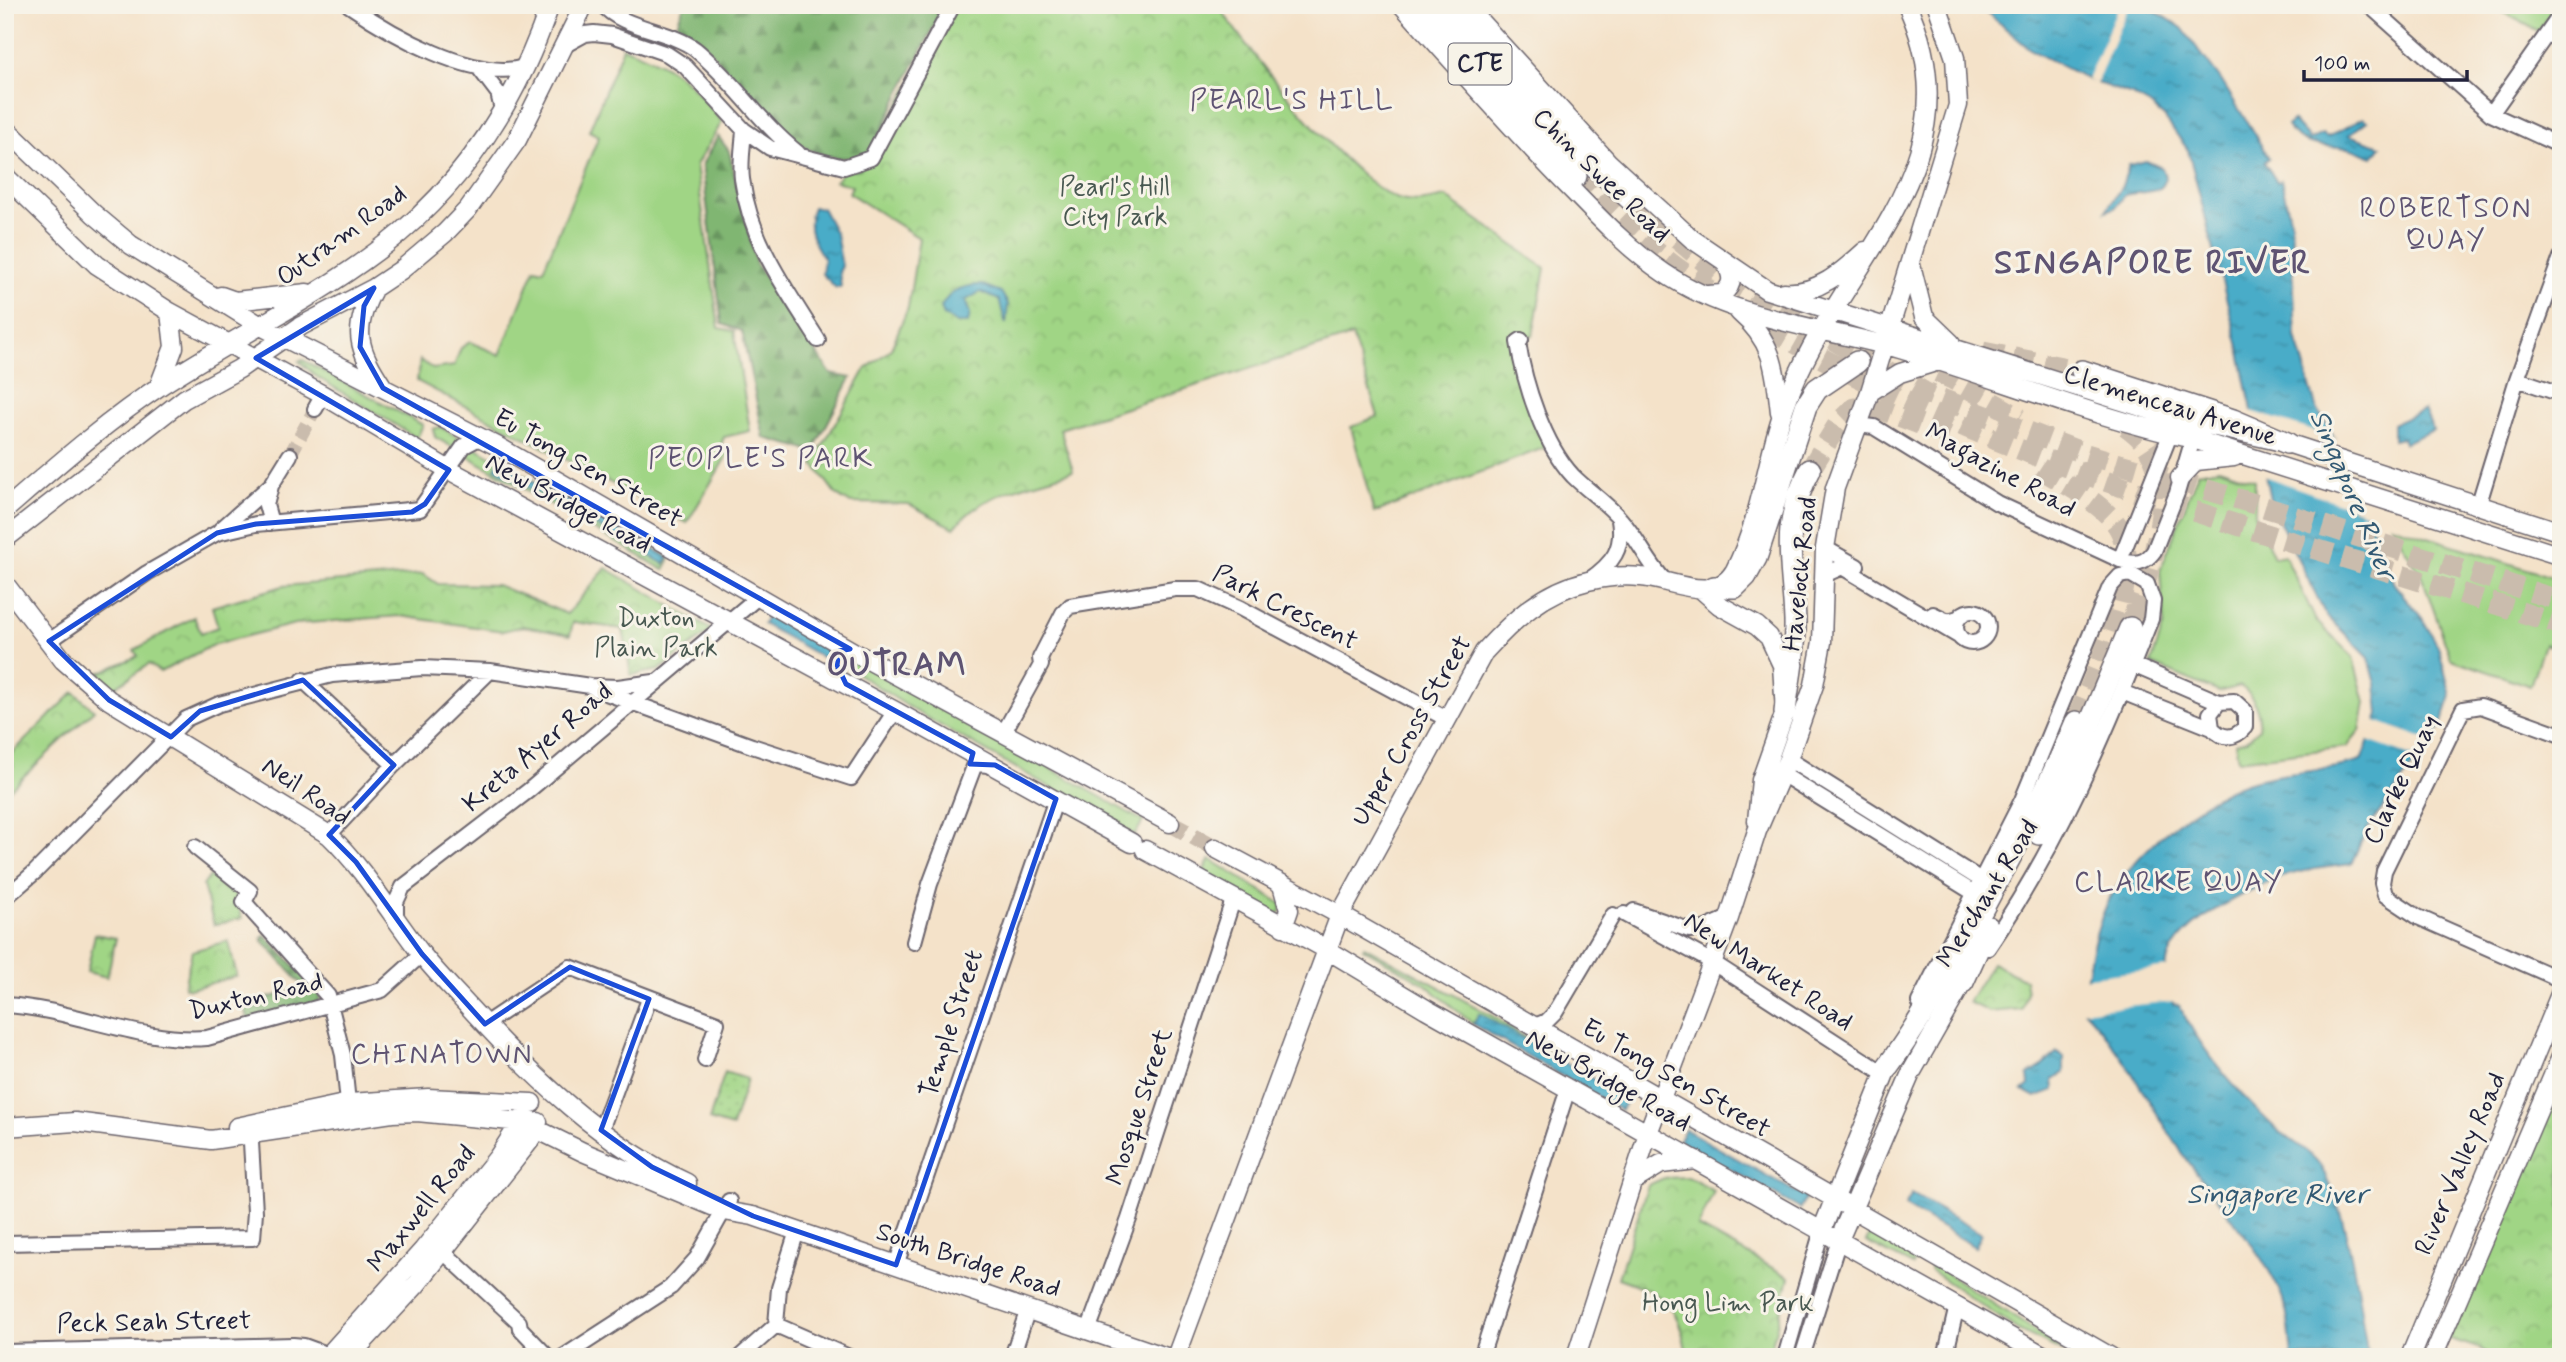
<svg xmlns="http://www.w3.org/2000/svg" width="2566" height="1362" font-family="Mynerve,sans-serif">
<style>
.grass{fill:#a0d585;stroke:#617c60;stroke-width:2}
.forest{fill:url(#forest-firs);stroke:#516c56;stroke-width:2}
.park{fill:url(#park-crowns);stroke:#617c60;stroke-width:2}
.garden{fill:url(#garden-dots);stroke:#617c60;stroke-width:2}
.water{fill:url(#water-ripples);stroke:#366782;stroke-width:2}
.pier{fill:#f4e2c9}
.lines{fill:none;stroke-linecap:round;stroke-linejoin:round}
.minor-tunnel{stroke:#cabcad;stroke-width:14;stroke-dasharray:14 7;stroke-linecap:butt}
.major-tunnel{stroke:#cabcad;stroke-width:18;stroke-dasharray:18 9;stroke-linecap:butt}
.highway-tunnel{stroke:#cabcad;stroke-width:21;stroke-dasharray:21 10;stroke-linecap:butt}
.minor-casing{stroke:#6c656d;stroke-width:18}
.major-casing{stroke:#6c656d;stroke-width:21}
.highway-casing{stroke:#6c656d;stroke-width:24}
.minor{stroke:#fff;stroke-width:14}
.major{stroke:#fff;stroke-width:18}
.highway{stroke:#fff;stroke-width:21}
.marked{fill:none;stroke:#1d4ed8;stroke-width:5;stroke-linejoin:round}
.labels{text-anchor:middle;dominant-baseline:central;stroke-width:6;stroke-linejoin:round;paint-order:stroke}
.shield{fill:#f7f3e8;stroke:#62616f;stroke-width:2}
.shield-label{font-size:24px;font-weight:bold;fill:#22223b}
.street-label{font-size:26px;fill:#22223b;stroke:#f7f3e8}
.park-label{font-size:26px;fill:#485851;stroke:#f7f3e8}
.neighbourhood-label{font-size:28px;letter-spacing:2px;fill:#5e5372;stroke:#f7f3e8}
.water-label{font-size:28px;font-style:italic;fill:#325973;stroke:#f7f3e8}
.district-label{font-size:33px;font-weight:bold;letter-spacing:2px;fill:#5e5372;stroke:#f7f3e8}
</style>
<defs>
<pattern id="forest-firs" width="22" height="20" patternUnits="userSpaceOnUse" patternTransform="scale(1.75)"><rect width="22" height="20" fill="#80b672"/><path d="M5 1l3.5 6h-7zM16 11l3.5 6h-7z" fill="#68945f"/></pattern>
<pattern id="park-crowns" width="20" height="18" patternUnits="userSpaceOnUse" patternTransform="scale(1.75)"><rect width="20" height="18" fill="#a0d585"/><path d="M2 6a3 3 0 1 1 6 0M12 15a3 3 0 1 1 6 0" fill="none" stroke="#8ab774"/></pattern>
<pattern id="garden-dots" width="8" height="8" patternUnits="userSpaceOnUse" patternTransform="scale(1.75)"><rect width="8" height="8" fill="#a0d585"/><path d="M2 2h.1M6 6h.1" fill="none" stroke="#8ab774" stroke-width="1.8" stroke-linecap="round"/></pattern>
<pattern id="water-ripples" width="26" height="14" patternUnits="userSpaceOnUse" patternTransform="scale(1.75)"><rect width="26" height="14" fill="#49acc8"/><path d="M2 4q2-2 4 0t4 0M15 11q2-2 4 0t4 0" fill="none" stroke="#3c8ca4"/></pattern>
</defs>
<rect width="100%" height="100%" fill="#f7f3e8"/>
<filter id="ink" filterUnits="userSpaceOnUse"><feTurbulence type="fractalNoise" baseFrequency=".0143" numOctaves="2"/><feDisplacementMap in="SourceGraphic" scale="14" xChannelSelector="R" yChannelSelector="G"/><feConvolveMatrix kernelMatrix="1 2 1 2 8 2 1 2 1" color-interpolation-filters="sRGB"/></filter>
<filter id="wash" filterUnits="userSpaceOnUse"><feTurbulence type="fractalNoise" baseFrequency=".00686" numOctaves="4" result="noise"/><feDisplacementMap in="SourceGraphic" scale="28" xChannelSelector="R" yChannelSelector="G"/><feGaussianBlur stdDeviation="1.57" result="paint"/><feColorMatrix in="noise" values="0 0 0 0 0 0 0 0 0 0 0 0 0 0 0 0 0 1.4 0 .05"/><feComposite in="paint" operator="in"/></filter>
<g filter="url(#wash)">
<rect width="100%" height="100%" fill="#f4e2c9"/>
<path class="grass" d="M2489 5H2556L2538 31Z
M623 47C677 68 686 77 722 122L696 165 719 328 734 331 750 431 724 437 720 448 729 452 687 523 417 381 420 360 433 369 454 366 461 348 470 342 500 355 535 268 543 270 599 136 589 131Z
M303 360 423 425 417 438 317 377 299 361Z
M440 427 670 558 664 570 435 437 433 429Z
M2219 468 2255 480V514L2274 557 2285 555 2316 621 2353 657 2365 702 2360 731 2347 747 2238 760 2235 743 2247 740 2259 728C2261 713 2253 694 2240 686L2219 692 2151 664 2164 624 2160 571 2198 472Z
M2391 525 2561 580V650L2544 644 2530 686 2451 659 2422 577Z
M853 656 1143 821 1135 835 915 711 847 667Z
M1210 859 1282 904 1281 912 1276 914 1203 872Z
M1364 946 1493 1016 1558 1059 1479 1014 1473 1024 1425 984 1363 948Z
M1872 1230 1918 1254 1913 1266 1866 1242Z
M1931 1263 2075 1357 2018 1330 1930 1270Z"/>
<path class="forest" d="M684 5H945L870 152C798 184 748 84 703 44 696 37 685 32 676 27Z
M718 136 729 151 756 264 831 374 851 378 813 451 764 438 742 331 722 324 702 165Z
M265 935 318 990 320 999 315 1005 249 1023 244 1004 305 988 262 940Z"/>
<path class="park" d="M958 5H1218C1248 51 1350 181 1398 199 1414 205 1430 200 1446 197L1545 268 1533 335 1521 341 1537 406 1557 443 1374 513 1351 427 1378 416 1352 336 1060 429 1073 471C1030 485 983 492 954 528L909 504 851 503 842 499 835 493 813 463 866 369 891 349 908 308 919 238 849 193 852 186 836 181 843 171 860 169Z
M606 568 712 630 659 670 631 675 623 629 573 622 570 635 523 626 503 631 400 616 295 624 215 644 160 672 149 664 114 688 97 674 138 656 134 650 194 617 201 633 218 627 212 607 283 586 423 574 438 584 497 585 567 614Z
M74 692 94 710 5 794V760Z
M210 876 235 894 242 918 214 925 203 886Z
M95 934 116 938 107 977 87 972Z
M228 941 237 976 190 989 184 987 192 951Z
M1992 963 2025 980 2027 992 2022 1009 1989 1012 1968 1002Z
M2561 1077V1357H2492L2481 1349 2447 1338Z
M1688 1177 1714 1191 1698 1227 1789 1277 1769 1357H1687C1680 1306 1665 1294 1618 1278L1648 1185 1664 1178Z"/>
<path class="garden" d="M725 1072 747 1079 732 1127 709 1120Z"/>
<path class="water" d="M1978 5H2137L2162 15 2182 28 2221 80 2269 158 2264 162 2277 182 2281 180 2291 222 2296 337 2316 407 2336 440 2394 584 2422 618 2438 646 2451 696 2440 728 2366 831 2351 864C2326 867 2300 870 2277 879 2241 893 2172 926 2166 967 2164 977 2171 993 2173 1004L2179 1005C2201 1051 2236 1091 2273 1126 2285 1137 2315 1154 2321 1167 2351 1222 2358 1296 2368 1357H2292C2290 1336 2289 1314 2281 1294 2261 1248 2215 1200 2186 1158 2151 1109 2125 1052 2083 1009 2086 973 2093 933 2109 900 2132 853 2205 793 2256 780 2291 771 2324 773 2361 761L2379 714 2376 684 2369 658 2325 614 2271 504 2239 347 2188 150 2164 117 2150 105 2132 95 2089 80 2031 50Z
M2363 118 2367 121 2349 135 2381 146 2373 157C2364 154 2355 149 2347 148 2325 145 2300 148 2287 126L2293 121 2310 140 2322 134 2328 137Z
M2146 161 2162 168C2175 197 2140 190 2125 195L2115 208 2106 211 2122 186 2129 165Z
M813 207 822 208 836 234 842 266 839 272 841 287 836 288 822 274 824 258C813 243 805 226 813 207Z
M983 285 1001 292 1008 304 1006 324 999 300 980 292 965 301 970 313 968 323H957L944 316 941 307C949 291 965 284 983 285Z
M2424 410 2433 430 2404 443 2402 438 2393 440V424Z
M498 462 668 558 664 564 495 468Z
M770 612 832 646 825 659 763 624Z
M1479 1013 1627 1099 1621 1110 1473 1024Z
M2057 1052 2064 1057V1073L2053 1079 2054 1090 2036 1097 2023 1090 2029 1085 2028 1075 2044 1065Z
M1685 1129 1806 1198 1800 1209 1679 1140Z
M1912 1194 1982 1234 1975 1247 1905 1206Z"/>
<path class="pier" d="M2119 5H2129L2096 84 2087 80Z
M2248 410 2339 439 2367 513 2261 475Z
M2373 720 2434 742 2422 760 2365 740Z
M2169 967 2175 1001 2080 1011 2082 978Z"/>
</g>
<g filter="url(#ink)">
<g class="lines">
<path class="minor-tunnel" d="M290 455 315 409"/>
<path class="major-tunnel" d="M1170 823 1215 848"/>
<path class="highway-tunnel" d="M1576 176C1617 218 1658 258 1709 290
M1630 199 1720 275 1926 393 2086 454 2255 504 2561 601
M1742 311C1992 470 2283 534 2561 625
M1827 316 1906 341
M1983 352 2082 371
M1910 359 1952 379 2020 418
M2045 380C2070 394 2117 416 2137 435 2188 483 2147 572 2130 628
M2040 468C2064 484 2094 498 2114 521 2151 565 2094 674 2076 722
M1810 470 1840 421 1854 408 1885 411 1951 436"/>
<defs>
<path id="minor" d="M349 5C391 34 474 82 525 67
M603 5C621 28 670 30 695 49 733 80 760 123 798 153
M2369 5 2491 114 2561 146
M565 45 585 34 594 33 612 35 667 54 685 66 744 130 770 148 844 167 871 158 953 5
M479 68 498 93 502 110
M2491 114 2561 14
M744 130C743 146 740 163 742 179 750 241 786 289 818 340
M1521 340 1518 342C1524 383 1544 445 1573 476 1588 491 1607 503 1621 520 1638 539 1648 563 1665 581
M2517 379 2561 394
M315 409 323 395
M1858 425 1874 427 1997 503 2120 560C2134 565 2145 564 2154 551L2177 493 2195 432
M2479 503 2517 379 2561 257
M271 523 266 505 271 486
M220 530 272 484 290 455
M1825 548 1857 566
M2120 560 2174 425
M1824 575 1842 567 1960 637
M1589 580C1613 563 1624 549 1619 520
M1956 627a16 16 0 1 1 32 0a16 16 0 1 1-32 0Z
M1933 614 1948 621 1958 618
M49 641 147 573 217 533 256 524 420 509 464 446 481 437
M2133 665 2219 702
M303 680 394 765
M595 689 752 746 851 778 895 711
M2122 692 2212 728C2223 740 2235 739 2245 727V711L2234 701 2219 702 2210 714 2212 728
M1004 732 1041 665 1040 658 1063 613 1070 606 1175 589H1198L1240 608 1445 718
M2561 735 2481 706 2463 709 2384 871 2382 883 2385 895 2418 917 2561 980
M1788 759 1981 880
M1782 774 1974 893
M329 835 394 765 490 671
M195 847 250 891 244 902 328 996 343 1055 349 1112
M5 898 35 872 186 719 219 704 332 675 422 668 490 671 590 686 618 687 654 682
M1634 911 1689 930 1704 929 1729 918
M1624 914 1712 962 1885 1074
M396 918V902L403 887 528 791 759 596
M914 942 930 884 975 764 990 765
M1919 1002 2022 800 2110 587 2120 576 2130 574 2147 584 2153 601 2151 619C2106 734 2058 846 1988 948
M5 1005C73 1009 139 1043 207 1038L382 990 422 954
M485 1024 570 967 717 1023 705 1060
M1532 1027 1547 1021 1555 1013 1613 915
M601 1130 649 999
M5 1243 253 1238 255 1212 250 1125
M436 1245 519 1322 520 1328 548 1357
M896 1265 1056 799
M776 1325 779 1288 797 1231
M776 1325 849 1357
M1089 1328 1129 1219 1233 900
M5 1352 293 1345 304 1346 334 1357
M563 1357 671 1287 697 1258 729 1201
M740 1357 776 1325
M1012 1357 1028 1309
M1481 1357 1568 1089
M1785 1357 1822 1230
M1802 1357 1839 1240
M1945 1357 1957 1306"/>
<path id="major" d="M1402 5C1459 68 1514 132 1574 192 1602 221 1631 251 1664 273 1734 320 1821 327 1900 349 1998 378 2093 417 2193 439L2561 556
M1465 5 1609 163 1692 239 1767 290 2176 418 2287 443 2561 532
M5 128 94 214 131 245 259 325 497 446 859 655 1170 823
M5 176 97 265 170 312 323 395 449 470 895 711 1132 843
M1911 265 1924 317 1951 343
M374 288C351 330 358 349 383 387
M1784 292C1817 295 1842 272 1865 251
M1708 295 1722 294C1734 285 1733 276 1726 264
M221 296 235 301 307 293
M1739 312C1774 342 1775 369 1780 412
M159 386 174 347 170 312
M1870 392 1900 373 1939 361
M2180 478 2196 461 2234 457
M5 510C56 466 107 421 163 384 241 333 328 293 400 233 471 173 520 93 550 5
M5 539 184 399 239 369 301 326 374 288 401 270 445 233 468 209 517 140 584 5
M5 584 63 660 109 700 329 835C365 870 390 913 420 952 435 972 453 989 470 1008 532 1076 602 1144 687 1183
M1702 590 1719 605 1757 626 1769 637 1782 665 1785 712 1761 780 1757 821
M1215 848 1340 915 2111 1357
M1145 850 1326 949 1426 1009 2046 1357
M1282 885 1289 910 1283 927
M5 1127 75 1122 211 1140 392 1113 417 1112 522 1122 583 1152 724 1211 753 1216 1166 1357
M237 1127 349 1103 428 1098 532 1103
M1633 1181 1661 1164 1696 1160
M1822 1230 1888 1066
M1839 1240 1911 1073 1963 982
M327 1357 423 1250 498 1157 526 1114
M349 1357 417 1284 532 1138 538 1122
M1176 1357 1340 915 1484 652C1513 620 1544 591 1588 581 1605 577 1624 575 1641 577 1671 579 1715 606 1735 570 1764 513 1767 446 1792 388 1846 257 1979 161 1907 5
M1576 1357 1648 1133 1729 918 1757 831 1788 759 1814 685 1822 642 1825 548 1835 488 1870 392 1958 105 1955 58 1937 5
M2410 1357 2561 992
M2433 1357 2561 1057"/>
<path id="highway" d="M1426 5 1576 176
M1447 5 1589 161 1630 199
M2082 371 2233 420 2287 443
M1714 587H1735L1746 576 1756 558 1806 406 1817 389 1857 362
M1785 712C1788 683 1796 651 1795 621 1793 561 1779 528 1810 470
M2039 834 2059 797 2130 628
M1963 982 1988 927
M1888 1066C1924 1017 1952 963 1982 910 2015 848 2049 787 2076 722"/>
</defs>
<use href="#minor" class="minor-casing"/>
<use href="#major" class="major-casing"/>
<use href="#highway" class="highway-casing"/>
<use href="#minor" class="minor"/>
<use href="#major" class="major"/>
<use href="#highway" class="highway"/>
</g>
</g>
<path class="marked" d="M374 288 364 306 360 347 383 388 850 649 839 651 837 665 846 684 973 753 970 764 995 765 1056 799 896 1265 753 1216 652 1167 601 1130 649 999 570 967 485 1024 422 954 356 862 329 835 394 765 303 680 200 711 171 737 109 700 49 641 217 533 256 524 412 512 425 504 449 470 256 358Z"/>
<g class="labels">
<rect class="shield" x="1448.5" y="43.5" width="63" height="41" rx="5"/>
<g class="shield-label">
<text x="1480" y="64">CTE</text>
</g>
<g class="street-label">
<text transform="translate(1601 176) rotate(44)">Chin Swee Road</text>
<text transform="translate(342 236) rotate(-36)">Outram Road</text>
<text transform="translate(2170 406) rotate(17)">Clemenceau Avenue</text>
<text transform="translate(588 469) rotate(30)">Eu Tong Sen Street</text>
<text transform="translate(2000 471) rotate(29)">Magazine Road</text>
<text transform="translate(568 504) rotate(28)">New Bridge Road</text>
<text transform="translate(1801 574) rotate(-84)">Havelock Road</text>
<text transform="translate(1285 608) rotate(27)">Park Crescent</text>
<text transform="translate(1412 731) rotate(-60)">Upper Cross Street</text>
<text transform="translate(538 748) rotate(-40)">Kreta Ayer Road</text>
<text transform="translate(2402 780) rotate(-64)">Clarke Quay</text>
<text transform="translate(306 792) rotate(34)">Neil Road</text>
<text transform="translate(1988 894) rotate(-58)">Merchant Road</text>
<text transform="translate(1768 972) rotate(33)">New Market Road</text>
<text transform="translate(256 997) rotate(-13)">Duxton Road</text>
<text transform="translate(952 1024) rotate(-72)">Temple Street</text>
<text transform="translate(1676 1079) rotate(30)">Eu Tong Sen Street</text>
<text transform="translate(1608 1081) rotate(29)">New Bridge Road</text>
<text transform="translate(1140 1107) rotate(-72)">Mosque Street</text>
<text transform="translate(2461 1164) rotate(-67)">River Valley Road</text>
<text transform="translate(422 1209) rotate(-51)">Maxwell Road</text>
<text transform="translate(968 1261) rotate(18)">South Bridge Road</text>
<text transform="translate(154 1323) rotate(-1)">Peck Seah Street</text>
</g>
<g class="park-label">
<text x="1115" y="188">Pearl's Hill<tspan x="1115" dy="30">City Park</tspan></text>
<text x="656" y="619">Duxton<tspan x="656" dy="30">Plain Park</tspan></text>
<text x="1728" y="1304">Hong Lim Park</text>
</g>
<g class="neighbourhood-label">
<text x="1292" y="101">PEARL'S HILL</text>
<text x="2446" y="209">ROBERTSON<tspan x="2446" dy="32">QUAY</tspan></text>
<text x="761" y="459">PEOPLE'S PARK</text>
<text x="2179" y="883">CLARKE QUAY</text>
<text x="442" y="1055">CHINATOWN</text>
</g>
<g class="water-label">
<text transform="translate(2352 495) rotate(67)">Singapore River</text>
<text x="2277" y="1195">Singapore River</text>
</g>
<g class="district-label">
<text x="2153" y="264">SINGAPORE RIVER</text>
<text x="897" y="666">OUTRAM</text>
</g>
</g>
<rect width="2566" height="1362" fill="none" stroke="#f7f3e8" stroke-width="28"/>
<path d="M2304 70v10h163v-10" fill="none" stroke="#22223b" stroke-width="3.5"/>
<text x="2314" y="70" font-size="21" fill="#22223b" stroke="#f7f3e8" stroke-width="5" paint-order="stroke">100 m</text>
</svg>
